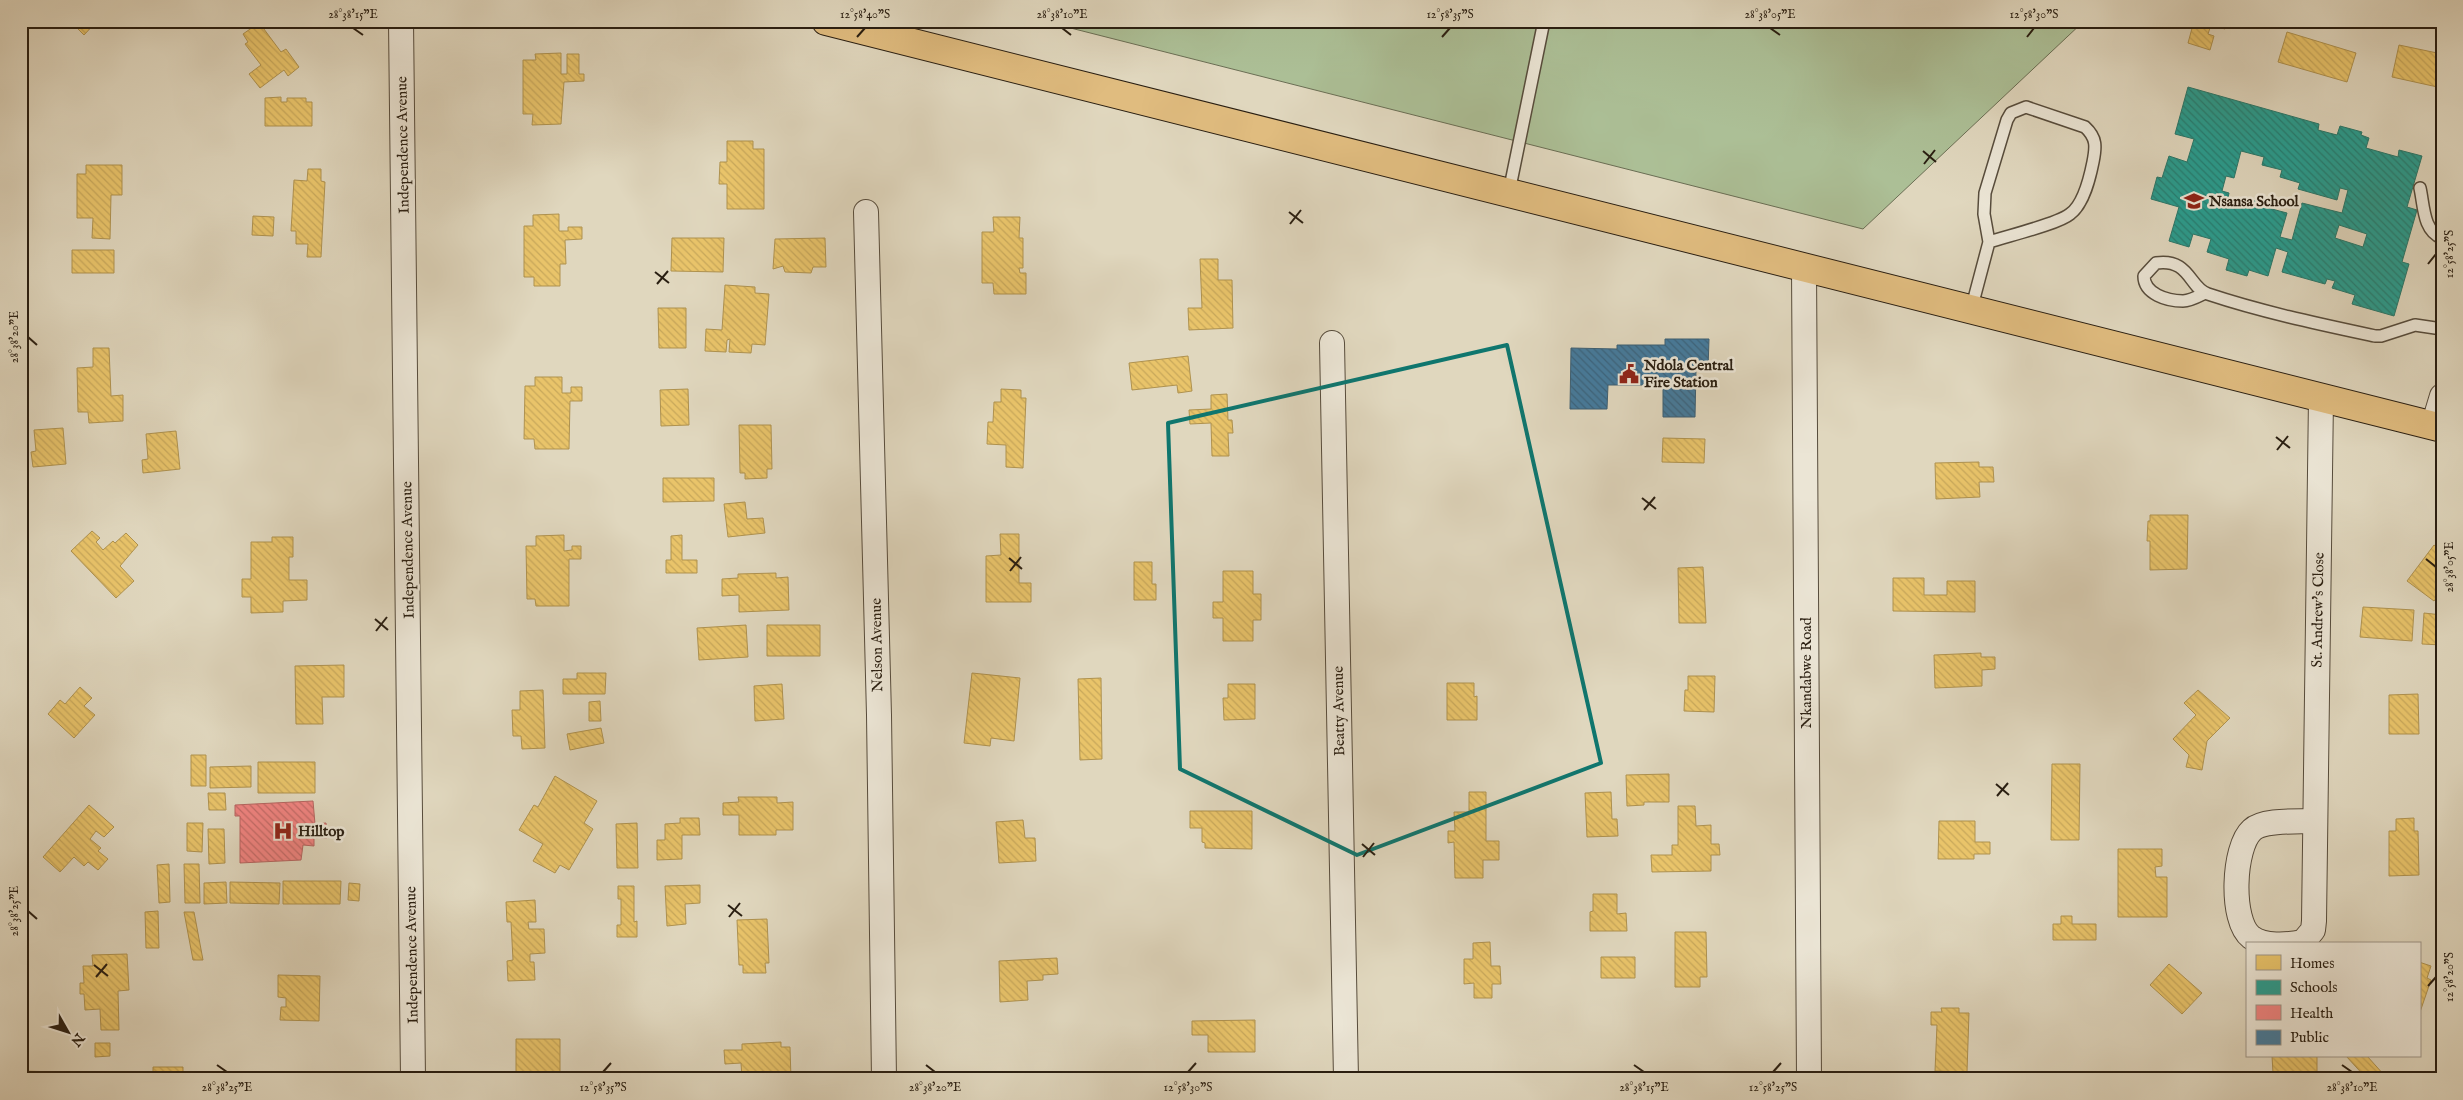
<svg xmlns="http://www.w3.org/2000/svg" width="2463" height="1100" font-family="'IM FELL English',serif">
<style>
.pitch{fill:#acbf96;stroke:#6a6e54}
.homes{fill:url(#homes-back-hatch);stroke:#af924f}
.schools{fill:url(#schools-back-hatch);stroke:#2a7769;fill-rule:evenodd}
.health{fill:url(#health-back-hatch);stroke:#b66560}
.public{fill:url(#public-back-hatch);stroke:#3d5f73}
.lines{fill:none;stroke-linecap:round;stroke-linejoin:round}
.lane-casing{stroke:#574c3c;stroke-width:14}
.street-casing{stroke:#574c3c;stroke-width:26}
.highway-casing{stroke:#291e11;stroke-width:30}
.lane{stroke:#ebe5d5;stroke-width:11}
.street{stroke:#ebe5d5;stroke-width:24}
.highway{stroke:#e0bc7f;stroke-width:28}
.marked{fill:none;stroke:#0f766e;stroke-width:4;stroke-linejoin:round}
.ticks{fill:none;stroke:#291e11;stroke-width:2}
.labels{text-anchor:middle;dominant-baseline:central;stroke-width:5;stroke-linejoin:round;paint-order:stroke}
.street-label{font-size:15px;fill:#291e11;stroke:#ebe5d5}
.poi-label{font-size:15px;font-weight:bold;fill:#291e11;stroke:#ebe5d5;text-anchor:start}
.neatline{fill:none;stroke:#291e11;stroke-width:2}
.ticks-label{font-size:12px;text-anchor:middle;fill:#291e11}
</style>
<defs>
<pattern id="homes-back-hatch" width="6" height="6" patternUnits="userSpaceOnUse" patternTransform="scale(1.25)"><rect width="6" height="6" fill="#e9c46a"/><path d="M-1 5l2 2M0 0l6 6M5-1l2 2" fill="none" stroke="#c8a85b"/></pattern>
<pattern id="schools-back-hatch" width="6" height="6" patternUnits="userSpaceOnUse" patternTransform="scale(1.25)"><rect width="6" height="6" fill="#2a9d8f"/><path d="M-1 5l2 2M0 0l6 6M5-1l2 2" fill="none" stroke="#247f73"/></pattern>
<pattern id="health-back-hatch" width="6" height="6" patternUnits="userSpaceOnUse" patternTransform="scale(1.25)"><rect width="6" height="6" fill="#f28482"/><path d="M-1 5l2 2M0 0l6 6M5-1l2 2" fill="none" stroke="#c46b69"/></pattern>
<pattern id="public-back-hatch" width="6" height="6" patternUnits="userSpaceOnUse" patternTransform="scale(1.25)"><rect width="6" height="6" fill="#457b9d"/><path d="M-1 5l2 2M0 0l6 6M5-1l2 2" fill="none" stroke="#3a647f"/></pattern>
</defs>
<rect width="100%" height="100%" fill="#e0d7be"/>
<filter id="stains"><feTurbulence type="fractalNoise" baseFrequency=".004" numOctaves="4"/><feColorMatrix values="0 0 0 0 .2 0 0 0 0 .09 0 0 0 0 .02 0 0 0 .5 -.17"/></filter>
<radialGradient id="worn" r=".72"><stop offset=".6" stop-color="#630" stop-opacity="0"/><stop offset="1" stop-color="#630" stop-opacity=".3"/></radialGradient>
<path class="pitch" d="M1043 21H2084L1863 229Z"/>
<path class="homes" d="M70 21H97L84 35Z
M251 21H258L281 52 286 49 299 67 288 76 284 70 260 88 249 74 261 65 245 44 248 42 243 34 253 27 250 23Z
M2194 21H2227L2225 29 2211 25 2208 34 2214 36 2210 50 2188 43Z
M2287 32 2356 53 2347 82 2278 62Z
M2399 45 2442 54V88L2392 77Z
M561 53V74H567V54H579V74H584V81L564 82 561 124 532 125 533 114H523V60H536L535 54Z
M281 97V102H287V98H306V102H312V126H265V98Z
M727 141H753V149H764V209H727V184H719L720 162H727Z
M86 165H122V195H111L110 239 92 238 93 218H77V174H86Z
M308 169H321V181L325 182 321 257H307L308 244H296V231H291L294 180 307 181Z
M559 214V231H568V227H582V239L565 240 566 264H560V286H534V277H524V226H533V215Z
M253 216 274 217 273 236 252 235Z
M993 217H1020L1019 238H1023V268H1019L1020 273H1026V294H994L993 283H982V232H994Z
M672 238H724L723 272 671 271Z
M825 238 826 267H813L811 273 785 272 783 266 773 269 775 239Z
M72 250H114V273H72Z
M1200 259H1218V280H1232L1233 328 1189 330 1188 308H1202Z
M725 285 755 287V293L769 294 765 345 752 344 751 353 729 352 730 339 727 340 726 352 705 351 706 329 722 330Z
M658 308H686V348H659Z
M93 348H109L111 396 123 395V421L89 423 88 412H78L77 368 93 367Z
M1188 356 1192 391 1178 393 1177 385 1132 390 1129 363Z
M535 377H562V393H571V387H582V401H570L569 449H535L534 439H524L525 386H535Z
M688 389 689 425 661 426 660 390Z
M1001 389 1021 390V398H1026L1023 468 1006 467V445L987 444 988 422H993L994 402H1001Z
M1227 394 1228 420H1232L1233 433H1228L1229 456H1212L1211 423 1190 424 1189 410 1211 409V395Z
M739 425H771L772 469H767V478L745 479V473H740Z
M63 428 66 464 33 467 31 452 36 451 34 430Z
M176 431 180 469 143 473 142 460 148 459 146 434Z
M1663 438 1705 439 1704 463 1662 462Z
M1979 462V467H1993L1994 482H1979L1980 497 1936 499 1935 463Z
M663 478H714V501L663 502Z
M745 502 747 519 763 518 765 533 728 537 724 504Z
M2150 515H2188L2187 569 2150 570V541H2147L2148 521H2150Z
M92 531 100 538 96 542 103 550 113 541 115 543 126 533 138 545 120 566 134 581 116 598 71 551Z
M1000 534H1019V583H1031V602H986V556L1001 555Z
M564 535V551L572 550V546H581V559H569V606H536L535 599H527L526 546H536V536Z
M682 535V560H697V573H666V560H671V536Z
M272 537H293V557H289V580H307V600L283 601V612L251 613V597H242V579H251V542H272Z
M2434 545 2442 551V591L2434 601 2407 581Z
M1134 562H1152V584H1156V600H1134Z
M1703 567 1706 623H1679L1678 568Z
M1223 571H1253V594H1261V620H1253V641H1223V618H1213V602H1223Z
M776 573V578L788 577 789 610 739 612V595L722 596V579L738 578V574Z
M1893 578H1924V595H1947V581H1975V612L1893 611Z
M2363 607 2414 610 2412 641 2360 637Z
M2424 613 2442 615V645L2422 644Z
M746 625 748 657 699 660 697 628Z
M767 625H820V656H767Z
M1981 653V657H1995V669L1982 670V686L1935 688 1934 655Z
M344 665V697H322L323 724H296L295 666Z
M577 673H606L605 694H563V679H577Z
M972 673 1020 678 1014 741 991 738 990 746 964 743Z
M1688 676H1715L1714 712 1684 711 1685 690H1688Z
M1101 678 1102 759 1080 760 1078 679Z
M1447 683H1474V697L1477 696V720H1447Z
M782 684 784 719 755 721 754 686Z
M1228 684H1255V719L1224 720 1223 698H1228Z
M80 687 92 698 84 706 95 715 74 738 48 714 60 700 65 704Z
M543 690 545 748 522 749 521 736H513L512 710H520V691Z
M2198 690 2230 718 2207 741 2202 770 2186 767 2189 755 2173 739 2196 715 2184 703Z
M2418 694 2419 734H2389V695Z
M600 701 601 721H589V702Z
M601 728 604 743 570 750 567 734Z
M191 755H206V786H191Z
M258 762H315V793H258Z
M2052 764H2080L2079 840H2051Z
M251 766V787L210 788V767Z
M1669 774V802H1644V805L1627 806 1626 775Z
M555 776 597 801 584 823 593 829 569 870 560 865 555 873 533 861 543 844 519 830 534 805 538 807Z
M1469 792H1486V841H1499V860H1483V878H1455L1454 842 1448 843V831H1455L1454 812H1469Z
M1611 792 1612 819H1617L1618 836 1587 837 1585 793Z
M208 793H225L226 810H209Z
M738 797H777V803L793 802V830H776V835H739V815H723V803L739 802Z
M89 805 114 827 104 837 96 831 90 839 101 848 98 851 108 859 98 870 88 862 84 866 74 857 60 872 43 857Z
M1678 806H1695L1696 826 1711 825V844H1719L1720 855H1711V871L1652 872 1651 855H1672V845H1678Z
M1190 811H1252V849L1205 848V843L1202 842V828H1190Z
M680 818H699L700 835H682V859L657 860V840H665V824L680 823Z
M2414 818V831H2418L2419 875 2389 876V831H2396V819Z
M1023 820 1025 838H1035L1036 861 999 863 996 822Z
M1939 821H1975V842H1990V854H1974V859H1938Z
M187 823H203L202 852 187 851Z
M637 823 638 868H617L616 824Z
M208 829H224L225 863 209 864Z
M2118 849H2162V866L2155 867 2156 877H2167V917H2118Z
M169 864 170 902 159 903 157 865Z
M184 864H199L200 903H185Z
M283 881H341L340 904H283Z
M226 882 227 903 204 904V883Z
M230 882 280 883 279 904 230 903Z
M349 883 360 884 359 901 348 900Z
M700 885V903L685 904 686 924 667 926 665 886Z
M618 886H634V922L637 921V937H617V925H621V899H618Z
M1593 894H1617V914L1626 913 1627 931H1590V912L1593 911Z
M535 900 536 922H528L529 929H544L545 953 530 954V962H534L535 980 508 981 507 961 513 960 511 922H507L506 902Z
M158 911 159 948H146L145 912Z
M184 912H194L203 960H193Z
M2061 916H2072V924H2096V940H2053V924H2061Z
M767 919 769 963H765L766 973H743V965H739L737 920Z
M1675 932H1706L1707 977H1700V987H1675Z
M1490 942 1491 966H1500L1501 984H1492V998H1474V983L1464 984V959H1473V943Z
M127 954 129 990 118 991 119 1030H101L100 1009 85 1010 84 994H80V983H84L83 966H93L92 955Z
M1601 957H1635V978H1601Z
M1057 958 1058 974 1043 975V980L1027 981 1028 1000 1000 1002 999 961Z
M2419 962 2431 966 2427 978 2431 980 2419 1015Z
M2169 964 2202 993 2182 1014 2150 985Z
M278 975 320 976 319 1021 280 1020 281 1007H286V998L278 997Z
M1941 1008H1959V1013H1969L1967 1072 1935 1071 1937 1025H1931V1012H1942Z
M1255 1020V1052H1208V1035H1192V1021Z
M516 1039H560V1079H516Z
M781 1042V1047H790L791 1079H742L741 1063 725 1064 724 1050H742V1044Z
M95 1043H110V1056L95 1057Z
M2272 1056H2317V1072L2273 1073Z
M2346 1056H2367L2385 1076 2382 1079H2367Z
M153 1067H183V1079H153Z
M21 1071 59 1072 58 1079H21Z"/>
<path class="schools" d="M2188 87 2319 124 2318 130 2337 135 2340 126 2362 132 2361 135 2369 138 2366 148 2398 157 2399 150 2422 156 2407 207 2417 210 2402 262 2409 264 2394 316 2352 304 2355 295 2332 288 2335 281 2327 279 2325 284 2282 272 2288 252 2276 248 2268 276 2249 270 2247 276 2226 270 2229 259 2207 252 2211 239 2193 234 2189 247 2169 241 2179 207 2151 199 2157 177 2162 178 2169 156 2187 162 2194 139 2175 134ZM2241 151 2264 157 2262 165 2282 170 2280 177 2300 183 2298 189 2337 200 2340 188 2348 190 2342 213 2302 203 2292 240 2280 237 2287 213 2268 208 2269 204 2242 198 2240 207 2227 203 2229 193 2222 191 2226 176 2234 178ZM2339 225 2367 234 2363 247 2335 238Z"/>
<path class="health" d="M313 801 315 824 326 823 327 838H314V846L303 845 301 860 240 863V816H235V805Z"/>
<path class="public" d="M1665 339H1709L1708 369H1696L1695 417H1663V385H1608L1607 409H1570L1571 348 1617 349V345H1665Z"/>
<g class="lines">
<defs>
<path id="lane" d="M2420 188C2424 206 2423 231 2442 238
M1509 192 1544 21
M2205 293C2199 296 2190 301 2183 301 2167 301 2144 294 2144 276L2156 263C2190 258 2189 288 2208 294 2262 312 2319 324 2375 336H2381L2415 325 2442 329
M1971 310 1989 242 1984 214 1985 193 2007 120 2011 113 2026 107 2085 127C2097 138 2096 147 2093 162 2090 177 2084 204 2070 214 2058 224 2007 236 1989 242"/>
<path id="street" d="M401 21 413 1079
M866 212 879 715 884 1079
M1804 268 1809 1079
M1332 343 1346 1079
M2433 426 2442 396
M2315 821C2299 822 2264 819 2252 830 2233 847 2230 921 2251 937 2263 947 2288 945 2303 942L2313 930 2314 921 2321 398"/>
<path id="highway" d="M826 21 2442 428"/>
</defs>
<use href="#lane" class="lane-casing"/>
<use href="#street" class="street-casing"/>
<use href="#highway" class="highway-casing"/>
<use href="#lane" class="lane"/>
<use href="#street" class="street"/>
<use href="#highway" class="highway"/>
</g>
<path class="marked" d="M1507 345 1601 763 1357 855 1180 769 1168 423Z"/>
<path class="ticks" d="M353 28 363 35M1062 28 1071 35M1770 28 1780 35M857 37 865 28M1442 37 1450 28M2027 37 2034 28M1923 151 1936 162M1924 164 1935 150M1289 212 1303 223M1290 224 1301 210M2428 264 2436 254M655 272 669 283M657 284 668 271M28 337 37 345M2276 437 2290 448M2277 450 2288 436M1642 498 1656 509M1644 510 1655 497M1009 558 1022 569M2426 559 2436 567M1010 571 1021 557M375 619 388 630M376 631 387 617M1996 784 2009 795M1997 796 2008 783M1362 844 1375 855M1363 857 1374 843M728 905 742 916M28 911 37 919M729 917 740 903M94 965 108 976M96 977 107 964M2428 986 2436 977M217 1065 227 1072M926 1065 935 1072M1634 1065 1644 1072M2342 1065 2352 1072M603 1072 611 1063M1188 1072 1196 1063M1773 1072 1781 1063"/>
<defs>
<symbol id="school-bare" viewBox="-9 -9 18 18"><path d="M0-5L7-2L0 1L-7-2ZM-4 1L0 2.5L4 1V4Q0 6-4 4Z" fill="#8f2418" stroke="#ebe5d5" stroke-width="2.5" paint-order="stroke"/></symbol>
<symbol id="civic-bare" viewBox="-9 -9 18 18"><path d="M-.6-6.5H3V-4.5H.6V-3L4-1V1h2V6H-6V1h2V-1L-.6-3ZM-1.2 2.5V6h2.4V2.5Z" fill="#8f2418" stroke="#ebe5d5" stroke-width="2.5" paint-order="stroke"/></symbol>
<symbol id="hospital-bare" viewBox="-9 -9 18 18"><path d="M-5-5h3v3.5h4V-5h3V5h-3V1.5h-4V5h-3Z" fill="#8f2418" stroke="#ebe5d5" stroke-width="2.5" paint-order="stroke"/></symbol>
</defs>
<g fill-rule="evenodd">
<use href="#school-bare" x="2180" y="187" width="28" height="28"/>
<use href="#civic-bare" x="1615" y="360" width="28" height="28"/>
<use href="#hospital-bare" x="269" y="817" width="28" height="28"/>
</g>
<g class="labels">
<g class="street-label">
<text transform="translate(403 145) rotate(-91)">Independence Avenue</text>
<text transform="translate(408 550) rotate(-91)">Independence Avenue</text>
<text transform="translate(2318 610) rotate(-89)">St. Andrew's Close</text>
<text transform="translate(877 645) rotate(-91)">Nelson Avenue</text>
<text transform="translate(1806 673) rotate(-90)">Nkandabwe Road</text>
<text transform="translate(1339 711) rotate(-91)">Beatty Avenue</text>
<text transform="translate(412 955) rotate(-91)">Independence Avenue</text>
</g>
<g class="poi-label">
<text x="2209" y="201">Nsansa School</text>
<text x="1644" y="365">Ndola Central<tspan x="1644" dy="17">Fire Station</tspan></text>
<text x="298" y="831">Hilltop</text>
</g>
</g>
<rect width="2463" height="1100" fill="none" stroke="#e0d7be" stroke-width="55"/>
<rect x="2246" y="942" width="175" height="115" fill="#ebe5d5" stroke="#9d9587"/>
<rect x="2256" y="955" width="25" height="15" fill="#e9c46a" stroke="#9d9587"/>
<text x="2290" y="968" font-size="15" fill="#291e11">Homes</text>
<rect x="2256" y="980" width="25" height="15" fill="#2a9d8f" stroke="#9d9587"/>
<text x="2290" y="992" font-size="15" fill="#291e11">Schools</text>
<rect x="2256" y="1005" width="25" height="15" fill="#f28482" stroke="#9d9587"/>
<text x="2290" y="1018" font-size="15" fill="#291e11">Health</text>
<rect x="2256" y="1030" width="25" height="15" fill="#457b9d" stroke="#9d9587"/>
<text x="2290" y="1042" font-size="15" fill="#291e11">Public</text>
<g transform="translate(68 1032) rotate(129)" stroke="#ebe5d5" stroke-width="4" paint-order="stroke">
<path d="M0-4L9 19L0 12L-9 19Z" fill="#291e11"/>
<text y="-8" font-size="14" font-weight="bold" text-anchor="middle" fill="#291e11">N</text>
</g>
<rect x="28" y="28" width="2408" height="1044" class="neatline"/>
<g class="ticks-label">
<text x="353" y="18">28°38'15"E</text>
<text x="865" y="18">12°58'40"S</text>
<text x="1062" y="18">28°38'10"E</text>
<text x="1450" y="18">12°58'35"S</text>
<text x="1770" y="18">28°38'05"E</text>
<text x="2034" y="18">12°58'30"S</text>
<text transform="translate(2449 254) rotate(-90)" y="4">12°58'25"S</text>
<text transform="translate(14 337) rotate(-90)" y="4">28°38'20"E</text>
<text transform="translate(2449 567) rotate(-90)" y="4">28°38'05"E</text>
<text transform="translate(14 911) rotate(-90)" y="4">28°38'25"E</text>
<text transform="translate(2449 977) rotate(-90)" y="4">12°58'20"S</text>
<text x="227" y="1091">28°38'25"E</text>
<text x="603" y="1091">12°58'35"S</text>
<text x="935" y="1091">28°38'20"E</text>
<text x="1188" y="1091">12°58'30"S</text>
<text x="1644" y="1091">28°38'15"E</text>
<text x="1773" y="1091">12°58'25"S</text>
<text x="2352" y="1091">28°38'10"E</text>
</g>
<rect width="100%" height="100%" filter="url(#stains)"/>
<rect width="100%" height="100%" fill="url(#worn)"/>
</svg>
